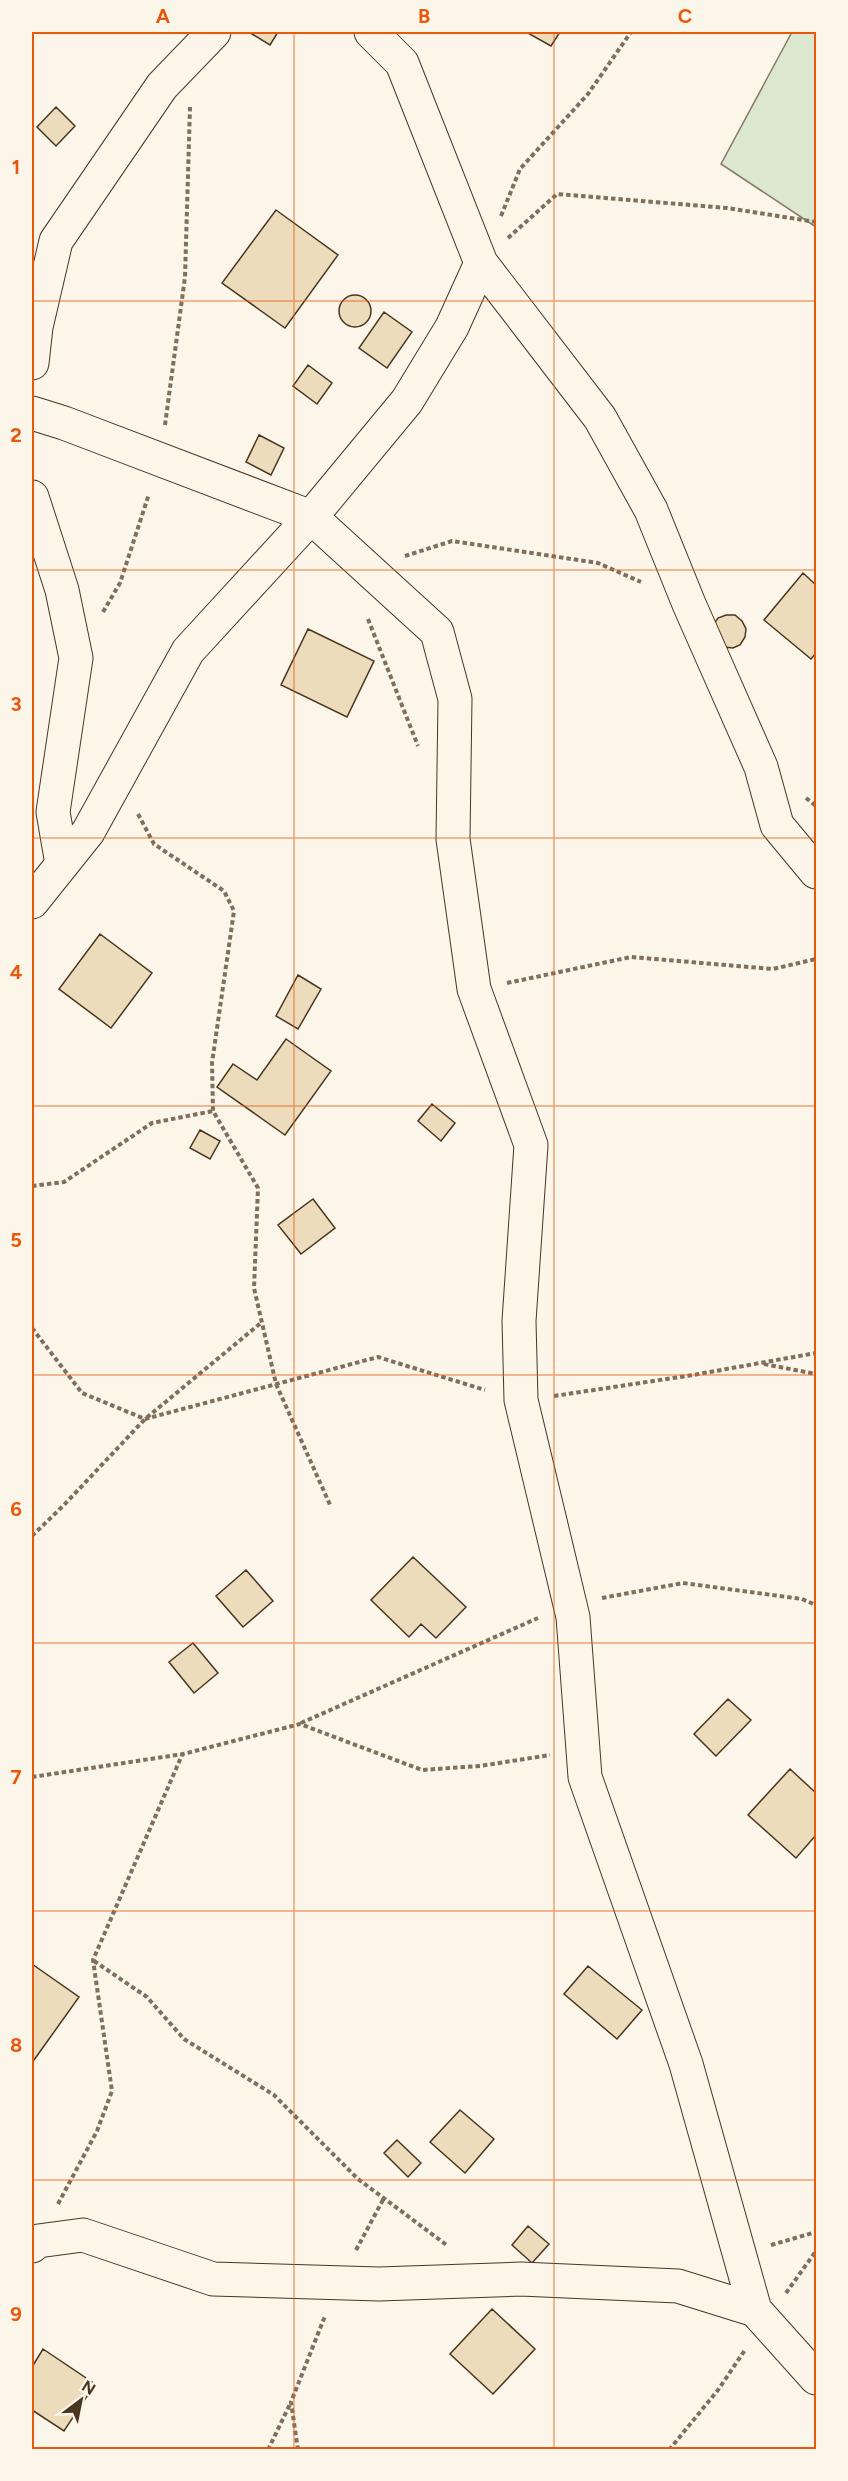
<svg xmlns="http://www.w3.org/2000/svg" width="848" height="2481" font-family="Figtree,sans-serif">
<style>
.green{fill:#dce7d0;stroke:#887966;stroke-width:1.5}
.building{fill:#ecdcbc;stroke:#4a3520;stroke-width:1.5}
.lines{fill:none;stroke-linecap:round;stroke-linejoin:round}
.minor-casing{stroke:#4a3520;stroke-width:35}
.path{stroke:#7f6f5c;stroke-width:4;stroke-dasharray:4.5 3;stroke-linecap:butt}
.minor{stroke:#fbf6e9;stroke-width:33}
.grid{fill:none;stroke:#e8590c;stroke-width:1.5;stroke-opacity:0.55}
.neatline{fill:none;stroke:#e8590c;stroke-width:2}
.grid-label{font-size:20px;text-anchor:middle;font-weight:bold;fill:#e8590c}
</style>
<rect width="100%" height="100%" fill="#fbf6e9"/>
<path class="green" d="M792 32H816V227L721 164Z"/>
<path class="building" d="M254 32H278L270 45 252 34Z
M526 32H560L551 46Z
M56 107 75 126 56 146 37 127Z
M276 210 338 255 285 328 222 283Z
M339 311a16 16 0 1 1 32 0a16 16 0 1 1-32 0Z
M384 312 412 332 387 368 359 348Z
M308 365 332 383 317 404 293 386Z
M259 435 284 448 271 475 246 462Z
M803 573 816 585V653L811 659 764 620Z
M726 615H735L742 621 746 629 745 637 740 645 733 648 724 647 713 625 718 618Z
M308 629 374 661 347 717 281 685Z
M100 934 152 973 111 1028 59 989Z
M298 975 321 989 298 1029 276 1016Z
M286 1039 331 1071 285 1135 217 1087 233 1064 257 1080Z
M432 1104 455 1123 441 1141 418 1121Z
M200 1130 220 1141 210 1159 190 1148Z
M313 1199 335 1228 301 1254 278 1225Z
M413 1557 466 1607 436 1638 421 1624 409 1637 371 1600Z
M246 1570 273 1601 243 1627 216 1596Z
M193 1643 218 1673 194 1693 169 1662Z
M728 1699 751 1720 716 1756 694 1734Z
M790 1769 816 1793V1835L796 1858 748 1815Z
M32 1964 79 1997 34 2060 32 2058Z
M588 1966 642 2010 617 2039 564 1994Z
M460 2110 494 2139 465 2173 430 2142Z
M397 2140 421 2163 408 2177 384 2153Z
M528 2226 549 2244 532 2263 512 2245Z
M492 2309 535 2349 493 2394 450 2354Z
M43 2349 95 2384 64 2431 32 2410V2367Z"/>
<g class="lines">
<defs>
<path id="minor" d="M371 32 402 63 481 263 600 418 651 510 689 604 761 767 777 825 816 872
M32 363 36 327 56 241 162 86 214 32
M32 413 64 423 311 517 437 632 455 699 453 839 474 989 531 1145 519 1321 521 1400 573 1617 585 1777 686 2064 755 2310
M32 497 62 590 76 658 53 812 62 864
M32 902 88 832 188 651 311 517 407 401 452 327 481 263
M32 2246 38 2241 83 2235 213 2279 379 2284 521 2279 678 2286 755 2310 816 2378"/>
</defs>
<use href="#minor" class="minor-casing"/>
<path class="path" d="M501 216 520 169 588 94 631 32
M508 238 557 194 727 208 816 222
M165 425 185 277 190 107
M405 556 452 541 598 563 641 582
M103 612 120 583 149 494
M368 619 418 746
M806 798 816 806
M138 814 154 844 224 891 234 911 212 1063 213 1111 258 1188 254 1288 276 1384 331 1507
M507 983 631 957 773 969 816 959
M32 1186 64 1182 152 1123 213 1111
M32 1328 82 1393 145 1419 378 1357 485 1390
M764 1364 816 1374
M554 1396 693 1375 816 1353
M32 1536 64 1505 145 1419 262 1322
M602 1598 683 1583 802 1599 816 1605
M301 1723 538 1618
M32 1777 183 1754 300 1724 422 1770 480 1766 550 1755
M94 1961 147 1997 184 2039 274 2095 358 2179 448 2246
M58 2204 97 2131 112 2091 93 1960 182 1755
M771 2245 816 2232
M356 2250 384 2198
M786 2293 816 2251
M268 2450 291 2402
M298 2450 291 2402 325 2316
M669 2450 718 2390 745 2350"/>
<use href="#minor" class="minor"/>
</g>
<path class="grid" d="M294 32V2450M554 32V2450M32 301H816M32 570H816M32 838H816M32 1106H816M32 1375H816M32 1643H816M32 1911H816M32 2180H816"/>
<rect width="848" height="2481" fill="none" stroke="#fbf6e9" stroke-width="66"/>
<g transform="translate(81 2400) rotate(32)" stroke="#fbf6e9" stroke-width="4.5" paint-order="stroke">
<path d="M0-4.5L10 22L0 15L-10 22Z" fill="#4a3520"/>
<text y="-9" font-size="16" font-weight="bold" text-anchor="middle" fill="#4a3520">N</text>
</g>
<rect x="33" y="33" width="782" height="2415" class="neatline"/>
<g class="grid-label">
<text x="163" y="23">A</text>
<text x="424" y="23">B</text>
<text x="685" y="23">C</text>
<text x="16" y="174">1</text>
<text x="16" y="442">2</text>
<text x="16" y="711">3</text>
<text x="16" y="979">4</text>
<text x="16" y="1247">5</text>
<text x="16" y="1516">6</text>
<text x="16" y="1784">7</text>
<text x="16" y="2052">8</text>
<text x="16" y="2321">9</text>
</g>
</svg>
